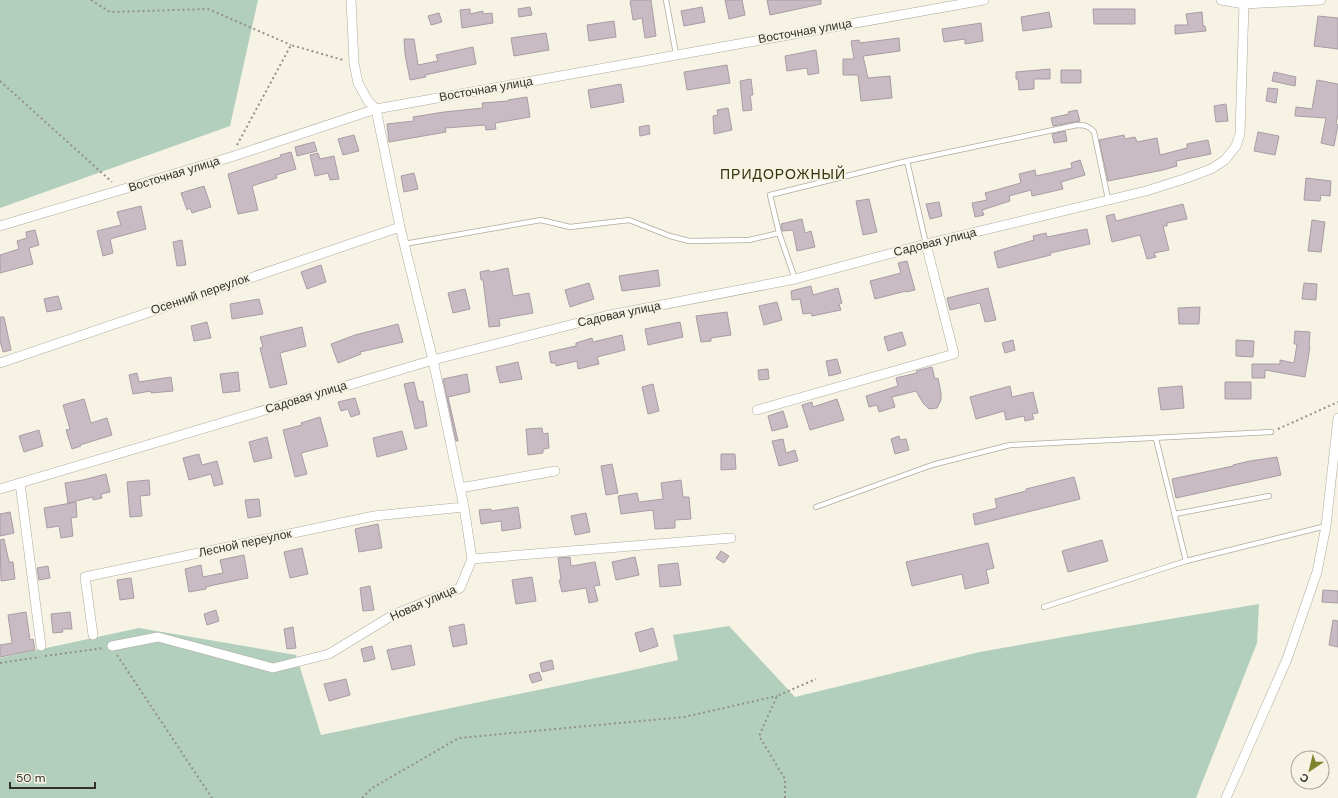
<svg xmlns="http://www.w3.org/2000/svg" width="1338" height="798" font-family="'DM Sans',sans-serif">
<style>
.green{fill:#b1cfbc}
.building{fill:#c8bbc3;stroke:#a99ca5}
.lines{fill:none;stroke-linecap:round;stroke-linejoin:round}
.lane-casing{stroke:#afab9e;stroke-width:6}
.street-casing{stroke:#afab9e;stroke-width:10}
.path{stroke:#949187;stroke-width:2;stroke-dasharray:2 3;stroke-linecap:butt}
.lane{stroke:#fff;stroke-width:4.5}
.street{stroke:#fff;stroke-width:9}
.labels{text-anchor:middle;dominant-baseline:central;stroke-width:4;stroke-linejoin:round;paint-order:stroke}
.street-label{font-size:12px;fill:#32302b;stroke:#f6f2e4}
.quarter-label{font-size:14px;letter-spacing:1px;fill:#32340a;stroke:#f6f2e4}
</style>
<rect width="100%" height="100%" fill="#f6f2e4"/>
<path class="green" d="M0 0H258L230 126 0 208Z
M1259 604 1257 643 1196 798H0V658L139 628 296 655 321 735 615 674 678 660 673 635 729 626 795 697 980 652 1075 635Z"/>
<path class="building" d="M635 0H651L656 36 645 38 642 18 633 20 630 1Z
M725 0H742L745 15 729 19Z
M767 0H821V4L770 15Z
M530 7 532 15 519 17 518 9Z
M702 7 705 22 684 26 681 11Z
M470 9V14L483 11V14L492 13 493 23 462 28 460 10Z
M1093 9H1135V24H1094Z
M1049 12 1052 27 1023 31 1021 17Z
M1202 12 1203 26H1205L1206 31 1175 34V25H1188L1186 14Z
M439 13 442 22 431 25 428 16Z
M1318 16 1338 18V49L1314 46Z
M614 21 616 37 589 41 587 25Z
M981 23 983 41 965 44V39L944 42 942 29Z
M546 33 549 50 514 56 511 38Z
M899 38 900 51 863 56 868 78 890 76 892 98 861 101 858 75H843V59H854L851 41 859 40 860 43Z
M404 39H414L418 65 438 61 436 55 473 47 476 64 425 75 426 77 410 80 405 54Z
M816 50 819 73 808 75 807 68 787 71 785 56Z
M727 65 730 83 687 90 684 72Z
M1050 69V79H1034V89L1019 90 1018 79H1016V72Z
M1061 70H1081V83H1061Z
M1274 72 1296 77 1295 86 1272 81Z
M751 79 753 95H750L752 110 743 111 740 81Z
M1317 80 1338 84V114L1336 124 1338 125 1334 146 1321 143 1326 118 1295 116 1296 107 1312 109Z
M621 84 624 102 591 108 588 90Z
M1268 88 1278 89 1276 103 1266 101Z
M527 97 530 117 495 123 496 129 486 130 485 125 445 128 446 132 389 142 387 124 414 121 413 117 444 112 483 108 482 103 508 101V100Z
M1226 104 1228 121 1216 122 1214 106Z
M728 108 732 130 714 134 713 116 718 115 717 110Z
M1077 110 1080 121 1053 126 1051 118 1069 114 1068 112Z
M649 125 650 134 640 136 639 127Z
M1065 131 1067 141 1054 143 1052 134Z
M1258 132 1279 136 1275 155 1254 151Z
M354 135 359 151 343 155 338 139Z
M1124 135 1125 139 1135 137 1137 142 1157 138 1160 155 1187 148V144L1208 140 1211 154 1176 161 1177 166 1163 170 1108 181 1099 140Z
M314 142 317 151 297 156 295 147Z
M291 152 296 169 276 175 277 178 252 186 258 210 238 214 228 174 281 157 280 155Z
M318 153 320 159 334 156 339 179 330 180 328 173 315 176 310 155Z
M1080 160 1085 175 1061 182 1063 189 1032 196 1031 190 1009 196 1010 201 982 210 984 215 975 217 972 203 987 200 985 193 1021 183 1019 174 1035 170 1036 176 1072 168 1071 163Z
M414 173 418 189 404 192 401 176Z
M1306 178 1331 181 1330 196 1321 195 1320 201 1304 200Z
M204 186 211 207 192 213 190 208 187 210 181 193Z
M869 199 877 232 863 235 856 201Z
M939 202 942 216 930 219 926 204Z
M1183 204 1187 219 1167 223V226H1163L1169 250 1154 253 1156 257 1147 259 1140 235 1112 242 1106 216 1114 214 1116 221Z
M141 206 146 229 110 239 113 253 103 256 97 231 121 225 117 212Z
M802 219 805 233 811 231 815 247 797 251 793 230 782 231 781 224Z
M1312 220 1325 222 1321 252 1308 251Z
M1087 229 1090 244 1050 253 1051 255 998 268 994 252 1034 240 1033 236 1046 233 1047 237Z
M35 230 39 245 29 248 33 264 0 273V255L19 249 17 241 27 238 26 232Z
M182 240 186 265 177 266 173 242Z
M907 261 915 290 906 292V291L875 299 870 281 901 273 898 263Z
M321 265 326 282 307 289 301 272Z
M508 268 513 296 529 293 533 313 499 319 500 326 489 327 483 280H481L480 272 489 270 490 272Z
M658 270 660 286 622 291 619 276Z
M589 283 594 299 570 307 565 290Z
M1304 283 1317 284 1316 300 1302 299Z
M811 286 813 295 838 288 842 303 839 304 841 310 812 316 811 313 803 314 800 299 792 300 791 291Z
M988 288 996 320 985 322 980 303 950 310 947 298Z
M465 289 470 309 453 313 448 293Z
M58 296 62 309 47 312 44 299Z
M259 299 263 314 232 319 230 304Z
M777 302 782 320 764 325 759 306Z
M1200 307 1199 324H1179L1178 308Z
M727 312 731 335 711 338V341L701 342 696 316Z
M0 317H4L11 350 3 352 0 341Z
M207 322 211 338 194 341 191 326Z
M680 322 683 337 648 345 645 329Z
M398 324 403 342 360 352 361 354 338 363 331 344 355 335Z
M302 327 306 346 280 353 287 384 270 388 260 348 263 347 260 337Z
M1295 331 1310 332 1309 347H1310L1305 377 1265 370V378H1252V364H1280V360L1294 363 1297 344H1294Z
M902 332 906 345 888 351 884 337Z
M622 335 625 350 597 357 599 364 578 369 577 361 556 366V363H551L549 352 576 346V343L592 338 593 342Z
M1013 340 1015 350 1005 353 1002 343Z
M1236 340 1254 341 1253 357 1236 356Z
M837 359 841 373 829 376 826 361Z
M518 362 522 379 500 383 496 367Z
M932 367 935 379 938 378 941 393V400L937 408 929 409 923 403 916 391 892 397 895 407 879 412 877 405 869 407 866 396 898 386 896 378 917 373 916 371Z
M768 369 769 379 759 380 758 370Z
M238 372 240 391 223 393 220 374Z
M137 373 139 382 171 377 173 391 151 393V391L133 394 129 375Z
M467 374 470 392 448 397 458 441H456L443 379Z
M414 382 418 400H419L420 402 423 401 427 426 415 429 404 384Z
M1225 382H1251V399H1225Z
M653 384 659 411 648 414 642 387Z
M1010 386 1012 397 1033 392 1038 413 1032 414 1034 419 1025 421 1024 416 1006 420 1004 411 976 419 970 397Z
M1182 386 1184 408 1161 410 1158 388Z
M355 398 360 414 351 417 348 409 341 411 338 402Z
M84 399 91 423 107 418 112 435 80 445 81 446 72 449 66 430 70 429 63 405Z
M837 399 844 420 810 430 802 405 812 402 813 407Z
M783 411 788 427 772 431 768 416Z
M320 417 328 446 301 453 307 474 295 477 283 430 302 425 301 423Z
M542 428 543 434 548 433 549 448 543 449V453L528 455 526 429Z
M39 430 43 446 24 452 19 436Z
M402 431 407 449 377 457 373 438Z
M899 436 900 440 906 439 909 450 895 454 891 439Z
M267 437 272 458 254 462 249 442Z
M783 439 786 453 795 450 798 461 779 466 772 441Z
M199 454 202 465 217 461 223 484 214 486 211 474 189 480 183 458Z
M721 454H735L736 469 721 470Z
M1277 457 1281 475 1176 498 1172 479 1233 466V465L1250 461Z
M612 464 618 493 606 495 601 466Z
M106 474 110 492 101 494 102 498 93 500V497L68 503 65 483 83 480Z
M1074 477 1080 499 975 525 973 514 997 508 995 499 1026 491V489Z
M149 480 150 495 140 496 142 516 130 517 127 482Z
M681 480 683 497H689L691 519 675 520V528L655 529 653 510 621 514 618 496 637 493 639 502 663 499 661 483Z
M259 499 261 516 248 518 245 500Z
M76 502 77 517 71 518 73 536 61 538 59 526 47 528 44 508Z
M518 507 521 528 502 531 501 521 481 524 479 510 491 509V511Z
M10 512 14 533 0 536V514Z
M586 513 590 532 575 535 571 516Z
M378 524 382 548 359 552 355 529Z
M4 539 9 562H13L15 579 1 581 0 540Z
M1102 540 1108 561 1068 572 1062 551Z
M988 543 994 568 986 570 989 583 965 589 962 574 912 586 906 562Z
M302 548 308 574 290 578 284 552Z
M721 551 729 556 724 563 716 558Z
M244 555 248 578 214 585 206 587V589L189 592 185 569 201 565 203 577 223 573 220 560Z
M570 557 571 566 595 562 600 585 594 586 598 601 589 603 586 588 562 592 559 580H561L558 558Z
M635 557 639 575 616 580 612 562Z
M678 563 681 585 660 587 658 565Z
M48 566 50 578 39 580 37 568Z
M532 577 536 601 516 604 512 580Z
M131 578 134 598 120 600 117 580Z
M370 586 374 610 363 611 360 588Z
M1323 590 1338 591V603L1322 602Z
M216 610 219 621 207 625 204 614Z
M26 612 30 640 33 639 35 650 0 657V645L12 643 8 615Z
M70 612 72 629H62L63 632 53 633 51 614Z
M1333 620 1338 621V647L1329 645Z
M464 624 467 644 453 647 449 627Z
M293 627 296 648 287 649 284 629Z
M653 628 658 646 640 652 635 633Z
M411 645 415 665 392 670 387 650Z
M372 646 375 659 364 662 361 649Z
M552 660 554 669 542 672 540 663Z
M539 672 542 680 532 683 529 675Z
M346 679 350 695 329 701 324 684Z"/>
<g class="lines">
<defs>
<path id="lane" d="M666 0 676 54
M907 161 926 244
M404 244 541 220 570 227 629 220 670 236 689 241 749 240 779 233
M795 279 779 233 770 195 907 161 1077 125C1085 125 1089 126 1094 132L1108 199
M1156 439 1186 561
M816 507 932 465 1010 445 1271 432
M1175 514 1269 496
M1044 607 1186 561 1326 526"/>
<path id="street" d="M351 0 354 63 358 83 368 101 376 109 400 227 433 360 464 507 472 559
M1221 0 1244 4 1321 0
M0 226 231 157 376 109 984 0
M0 363 400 227
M757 410 954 354 926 244
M20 483 41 646
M460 488 555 471
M0 489 433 360 605 316 795 279 926 244 1146 191 1184 179 1211 169 1225 160 1236 146 1240 134 1244 4
M93 635 85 577 374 516 464 507
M112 646 158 637 273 668 329 654 393 615 460 588 472 559 731 538
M1226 798 1287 659 1317 572 1326 526 1338 418"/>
</defs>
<use href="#lane" class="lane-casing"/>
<use href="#street" class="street-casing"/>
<path class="path" d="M91 0 110 12 208 9 291 45
M0 81 112 182
M237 145 291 45 343 60
M1278 429 1338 402
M117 655 212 798
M45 656 104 648
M0 663 40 657
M362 798 372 788 459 738 684 717 777 696
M785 798V779L759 736 777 696 816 679"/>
<use href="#lane" class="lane"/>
<use href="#street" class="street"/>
</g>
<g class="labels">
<g class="street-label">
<text transform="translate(805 31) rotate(-10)">Восточная улица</text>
<text transform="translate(486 89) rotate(-10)">Восточная улица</text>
<text transform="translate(174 174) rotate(-17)">Восточная улица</text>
<text transform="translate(935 242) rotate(-14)">Садовая улица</text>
<text transform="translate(200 294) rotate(-19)">Осенний переулок</text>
<text transform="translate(619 314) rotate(-12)">Садовая улица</text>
<text transform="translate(306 397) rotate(-17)">Садовая улица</text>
<text transform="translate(245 543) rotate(-12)">Лесной переулок</text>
<text transform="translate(423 603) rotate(-24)">Новая улица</text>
</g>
<g class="quarter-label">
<text x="783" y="174">ПРИДОРОЖНЫЙ</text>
</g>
</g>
<g transform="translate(1310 770) rotate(215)"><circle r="19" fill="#f6f2e4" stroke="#a8a49a"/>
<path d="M0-3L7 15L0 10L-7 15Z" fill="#7e832e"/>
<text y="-6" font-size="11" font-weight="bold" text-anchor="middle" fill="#32302b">С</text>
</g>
<path d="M10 782v6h85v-6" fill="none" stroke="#32302b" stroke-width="2"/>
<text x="16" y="782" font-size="12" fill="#32302b" stroke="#f6f2e4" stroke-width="3" paint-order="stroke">50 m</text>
</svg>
